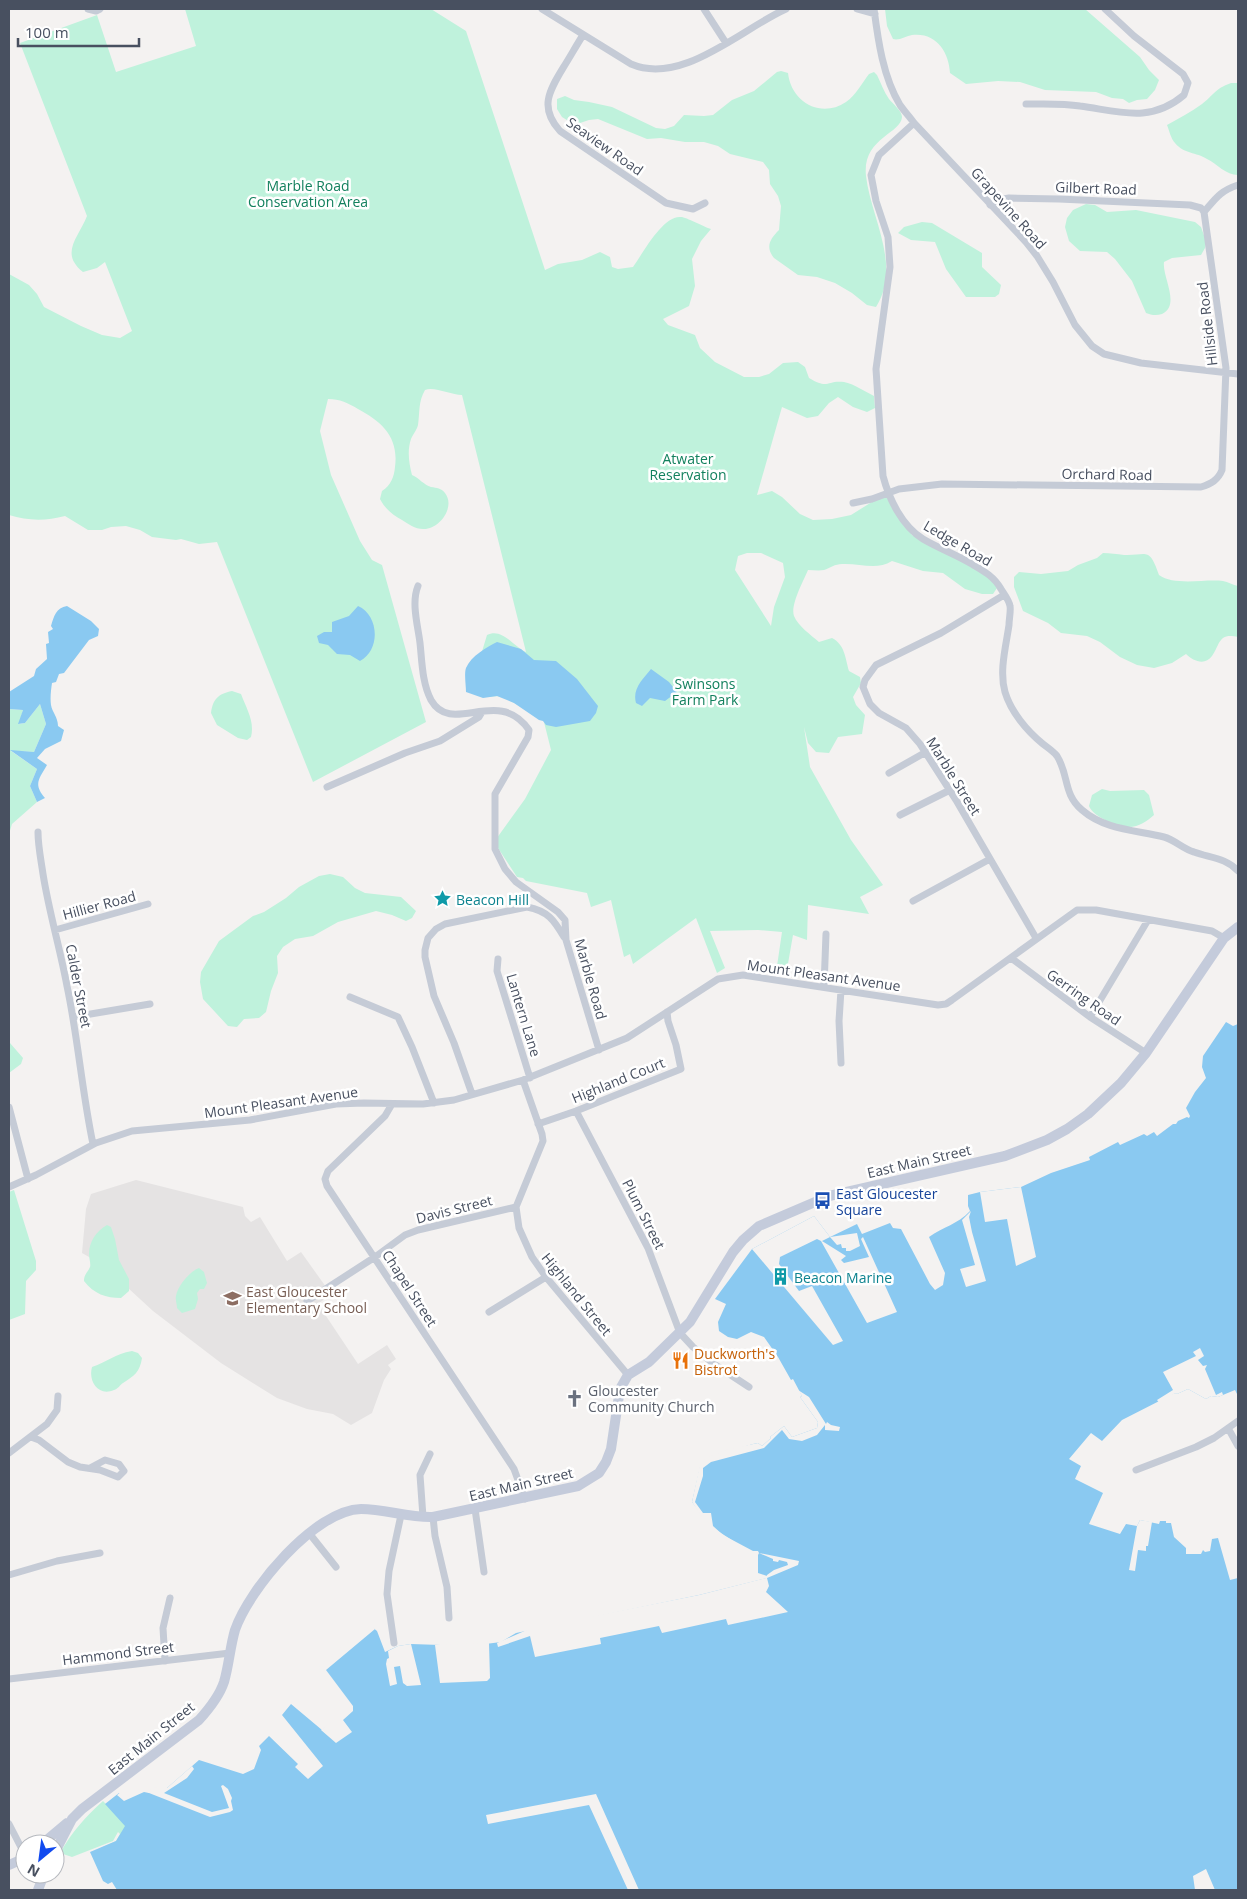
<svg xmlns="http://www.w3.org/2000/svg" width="1247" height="1899" font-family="'Open Sans',sans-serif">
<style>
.education{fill:#e5e3e3}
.green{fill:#bff2dc;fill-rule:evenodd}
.water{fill:#8ac9f1}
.pier{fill:#f4f2f1}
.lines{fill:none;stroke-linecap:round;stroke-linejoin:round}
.street{stroke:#c5cbd6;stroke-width:7}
.secondary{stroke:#c4cbdb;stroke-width:10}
.labels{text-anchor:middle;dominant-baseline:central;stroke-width:5;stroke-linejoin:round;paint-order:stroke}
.street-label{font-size:14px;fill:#485060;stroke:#fff}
.park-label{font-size:14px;fill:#13815e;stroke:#fff}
.culture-label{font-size:14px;fill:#0d838f;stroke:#fff;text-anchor:start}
.transit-label{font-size:14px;fill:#164399;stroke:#fff;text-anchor:start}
.education-label{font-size:14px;fill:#785e54;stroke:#fff;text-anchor:start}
.food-label{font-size:14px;fill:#c56008;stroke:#fff;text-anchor:start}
.worship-label{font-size:14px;fill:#5b616d;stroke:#fff;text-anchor:start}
</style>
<rect width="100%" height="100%" fill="#f4f2f1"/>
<path class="education" d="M136 1180 243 1207 245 1216 251 1222 260 1217 287 1261 301 1252 331 1294 318 1304 358 1364 387 1345 396 1359 388 1365 391 1369 384 1380 372 1413 351 1425 333 1414 307 1409 277 1398 221 1363 153 1311 115 1276 98 1262 82 1253 86 1209 91 1194Z"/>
<path class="green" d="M185 9H431L466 31 545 270 558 264 582 260 600 252 610 257 612 267 618 269 633 267C643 253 663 215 681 217 686 217 704 227 711 229L701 241 692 259 695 286 689 306 663 319 668 325 695 335 700 348 715 362 744 377H759L769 374 783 363 798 362 805 367 809 378C829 390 826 380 844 382 854 384 864 391 874 396L875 408 867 412 853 407 838 397 829 403 818 416 807 418 782 407 757 495 772 491 782 497 800 514 813 520 832 519 851 515 883 495 888 499 912 535 982 572 993 581 997 588 993 594H982L965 589 943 573 923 571 892 561C876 571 860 563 842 564 835 564 830 568 824 570 819 571 813 570 808 570 804 580 790 605 794 616 798 626 811 635 819 642L832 638C845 645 845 657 849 671L860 677 861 683 853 697 856 705 865 715 862 734 838 737 829 753 816 752 808 743 804 727 810 767 851 840 883 885 860 897 869 914 808 905 807 940 793 935 786 975 776 973 782 932 758 930 710 931 725 968 717 973 696 918 633 964 630 954 624 957 611 900 591 907 587 893 526 881 523 878 517 877 494 842 525 799 551 750 543 718 501 696 482 697 475 692 480 658 487 635C502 627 514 647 526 652L462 395C451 395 434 386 425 390 418 402 420 412 418 425 417 430 413 434 411 439 407 451 409 463 412 475 419 478 424 485 431 487 437 488 441 488 445 493 456 507 439 530 423 529 415 529 408 524 402 520 393 515 385 509 380 499L382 491C391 485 394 477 395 467 399 437 382 422 358 409 348 403 340 399 328 399L320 431 331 475 360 541 372 560 382 565 426 722 313 782 217 542 199 544 181 539 176 540 152 537 140 530 126 526 111 527 102 530H88L65 516C46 521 28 521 9 515V274L29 285 37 294 44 307 81 326 102 335 120 338 132 331 105 262 97 268 83 272C59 253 79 237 87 216L20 43 97 15 116 72 196 46ZM747 553H761L783 563 785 577 774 607 771 626 735 570 738 556Z
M885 9H1085L1140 57 1149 70 1159 80 1155 90 1147 99 1137 100 1129 103 1123 99 1112 98 1096 92 1045 90 1020 82 998 81 966 84 950 73C949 52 936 32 912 35 906 36 899 41 893 39L887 26Z
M781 71 788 73C791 102 821 119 846 102 856 95 862 83 869 74L874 72 877 75C881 83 884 92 889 99 893 104 902 111 902 117 901 134 862 138 866 176 871 218 902 266 876 307L867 305 852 293 835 283 817 277 798 275 774 258C765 247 770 239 779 230L781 206 778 196 770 184 769 170 763 162 730 154 718 146 704 142H685L661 138 647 139 598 119 589 120 580 123 570 122 562 117 557 109V99L565 96 574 100 589 102 612 107 656 128 665 129 674 126 684 115 704 116 713 115 732 100 754 91 777 72Z
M1231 83H1238V175C1226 175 1217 164 1207 159 1196 152 1184 154 1175 143 1171 139 1169 130 1167 125 1179 118 1191 112 1202 104 1214 95 1214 89 1231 83Z
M1086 204 1095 205 1107 212 1136 210 1195 222 1201 227 1206 241 1205 248 1201 255 1172 258 1164 262C1162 277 1181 305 1162 314 1156 316 1151 315 1146 313L1132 281 1115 259 1107 252 1080 251 1069 241 1065 227 1067 218 1073 210Z
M922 222 932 223 982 253V267L1001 285 999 294 995 297H966L946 269 935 242 911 240 898 233 904 227Z
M1103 553C1110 553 1117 554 1124 555 1147 556 1149 546 1159 575 1174 586 1204 579 1223 581 1228 582 1233 585 1238 586V637C1218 632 1220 645 1212 656 1205 666 1193 661 1186 654L1172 663 1154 668 1137 665 1120 657 1100 642 1087 636 1061 633 1048 623 1023 611 1014 587V577L1019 572 1041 574 1068 571 1078 565 1097 558Z
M232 691 241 694C246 708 255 721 251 737L247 740 238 738 217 725 211 713C213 699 218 694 232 691Z
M40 704 46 724 34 752 11 751 37 769 30 786 37 802 12 824 9 834V709L23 710 19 724 25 723Z
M1102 789 1110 791 1144 790 1149 795 1154 815C1147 821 1139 827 1129 827 1118 827 1093 817 1089 806L1092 795Z
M330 874 343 877 355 888 365 893 401 897 416 911 412 918 406 921 392 915 376 911 338 922 313 936 295 939 283 947 277 956 278 973 271 991 266 1012 259 1018 244 1019 237 1027 228 1026 203 999 200 982 201 972 219 941 253 916 264 912 286 898 299 887 319 876Z
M9 1029 10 1043 23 1058 21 1064 9 1073Z
M14 1190 36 1261V1270L26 1281 25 1314 9 1320V1192Z
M107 1225 111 1227 115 1239 119 1260 129 1279V1291L121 1298C106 1298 94 1294 84 1281 84 1274 88 1272 90 1267 91 1264 89 1258 89 1254 89 1242 96 1231 107 1225Z
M199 1268 204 1272 207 1283 204 1289H200L197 1293 198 1299 195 1309 182 1313 177 1308C177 1304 175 1299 176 1296 177 1287 190 1271 199 1268Z
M132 1351 138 1353 142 1358C140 1372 134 1376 123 1383 120 1385 118 1389 114 1390 98 1397 88 1381 92 1367 107 1362 115 1354 132 1351Z
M117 1795 124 1801 128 1848 96 1850 116 1841 120 1834 118 1832 113 1841 72 1857 60 1853C72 1832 85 1817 103 1801L106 1804Z"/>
<path class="water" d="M67 606 91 621 99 629 98 636 89 640 64 673 59 674 56 682 52 683C51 690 50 698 51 705 52 712 58 717 58 726L64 730 61 741 45 749 37 758 47 765C39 779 33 784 45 798L37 802 30 786 37 769 10 750 34 752 46 724 40 704 25 723 18 724 23 710 9 709V692L34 676 36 669 47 659 46 644 49 643 48 632 53 629 51 626C54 616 56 608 67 606Z
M358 606C379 615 381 650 360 661L350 655 337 654 328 645 319 643 317 636 324 632H332V622L349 616Z
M497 642 521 649 534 660 556 661 577 679 598 706 596 713 590 721 556 727 546 725 543 721 539 720 514 703 497 696 483 698 466 692C466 685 464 674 466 668 471 656 487 647 497 642Z
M651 669 669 682 677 692 665 701 650 698 642 706 636 703C632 689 643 679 651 669Z
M1226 1022 1233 1026 1238 1024V1396L1235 1390 1218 1397 1211 1396 1206 1399 1188 1389 1177 1394 1175 1393 1122 1420 1102 1441 1091 1433 1069 1459 1081 1466 1075 1479 1103 1493 1089 1524 1120 1534 1126 1524 1137 1526 1140 1520 1159 1524 1160 1521H1166V1523H1171L1174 1537 1186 1548V1554H1201L1203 1550 1205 1552 1210 1551 1212 1539 1218 1538 1230 1580 1238 1578V1890H117L112 1882 108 1884 103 1881 90 1852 116 1841 125 1826 105 1804 119 1793 125 1800 143 1789 149 1793 158 1788H167L199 1760 243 1774 254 1769 261 1750 259 1746 269 1736 298 1764 295 1767 308 1779 323 1766 282 1715 291 1704 322 1730 349 1708 321 1672 372 1627 377 1631 385 1652 398 1646 411 1644 470 1646 501 1642 516 1633 699 1595 767 1578V1576L758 1573V1553H751L712 1527 708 1516 702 1515 692 1502 700 1467 718 1454 753 1444 758 1443 762 1446 771 1438 770 1437 784 1426 792 1437 817 1428 818 1422 800 1397 802 1396 793 1379 791 1380 778 1357 764 1337 751 1332 737 1339 728 1337 719 1331 718 1322 726 1304 715 1299 752 1249 814 1216 830 1237 857 1224 862 1234 890 1223 893 1228 901 1229 930 1284 935 1290 943 1285 945 1273 929 1237C943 1227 958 1224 970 1211L968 1206V1195L980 1192 1021 1187 1051 1173 1090 1160 1089 1157 1118 1142 1120 1145 1144 1134 1147 1136 1154 1132 1157 1136 1173 1124H1176L1178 1121 1187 1117 1189 1118 1190 1116 1186 1108 1195 1092 1206 1078 1202 1067 1203 1056Z"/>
<path class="pier" d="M1021 1187 1036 1257 1016 1266 1007 1219 985 1222 980 1192Z
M971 1211 969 1217 972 1232 986 1281 966 1287 960 1269 975 1265 962 1220Z
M814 1216 830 1237 857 1233 860 1246 850 1251H846V1248H842L841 1244 837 1245 830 1237 822 1241 846 1256 841 1260 844 1263 869 1257 861 1239 863 1237 897 1312 867 1323 821 1241 817 1239 780 1257 779 1264 799 1291 812 1286 843 1341 833 1345 752 1249Z
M1200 1348 1204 1356 1198 1360 1203 1366 1207 1365 1205 1369 1216 1395 1222 1392 1223 1395 1218 1397 1211 1396 1206 1399 1188 1389 1177 1394 1175 1393 1160 1404 1157 1400 1173 1390 1163 1372 1196 1356 1193 1352Z
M798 1390 809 1397 826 1424 827 1422 831 1425 840 1427 839 1431 825 1430V1425L817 1435 802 1441 789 1439 782 1430 764 1448 711 1462 703 1468V1476L695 1502 703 1513H711L713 1526 723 1535 753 1551H758L759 1553 799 1561 798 1565 767 1578 769 1586 766 1592 788 1612 728 1625 726 1619 662 1633 659 1626 600 1638 601 1644 535 1657 530 1636 498 1647 497 1643 529 1629 699 1595 766 1578 767 1575 774 1570 788 1565 787 1562 779 1560 778 1562 773 1561V1559L759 1553 758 1555 752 1556 723 1538 711 1529 706 1518 702 1517 692 1502 700 1464 708 1457 729 1449 758 1443 762 1446 771 1438 770 1437 784 1426 792 1437 817 1428 818 1422 800 1397 802 1396Z
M1140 1520 1152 1522 1148 1546H1146V1551L1138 1550 1135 1571 1129 1570 1137 1526Z
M371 1625 375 1629 326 1670 353 1706V1711L343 1720 352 1732 336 1743 321 1730 346 1709 319 1672 320 1666 352 1638Z
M489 1643 490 1678 487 1681 440 1683 435 1645Z
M411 1644 421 1685 407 1686 403 1683 400 1666 394 1667 397 1684 390 1686 386 1664 387 1659 389 1658 388 1651 398 1646Z
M192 1766 194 1769 187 1778 164 1793 212 1812 229 1808 221 1786 223 1785 228 1789 232 1798 231 1801 233 1810 230 1812 210 1817 149 1793 144 1792 124 1801 117 1795 121 1792 125 1797 144 1787 149 1790 156 1787 159 1788H167Z
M596 1794 639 1890H628L589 1805 488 1824 486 1815Z
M1206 1869 1215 1890H1195L1193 1876Z"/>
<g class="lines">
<path class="street" d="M88 9 96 11 100 9
M542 9 631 64C682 86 741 29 786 9
M704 9 726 43
M857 9 875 14
M874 9C878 40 883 77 900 105 904 111 910 117 914 123L1026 242 1037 256 1053 282 1075 325 1092 346 1104 354 1141 363 1238 374
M583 35C576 46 570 57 563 68 549 91 539 108 560 131L666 203 693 209 705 203
M1026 104C1044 104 1062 103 1080 106 1118 111 1150 124 1184 95L1188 83 1183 74 1134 36 1105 9
M914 123 879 155 871 175 876 201 888 237 890 267 876 369 883 476C889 499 902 526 923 539 938 548 955 554 970 563 982 570 994 576 1001 589 1004 594 1009 600 1010 606 1011 611 1009 619 1009 625 1006 646 999 671 1005 692 1011 712 1027 731 1043 744 1048 748 1053 751 1057 756 1069 775 1063 794 1082 810 1105 830 1136 830 1164 837 1175 840 1183 849 1194 852 1211 858 1226 858 1238 871
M1204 212C1216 198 1220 191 1238 185
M853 503 872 499 899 489 942 484 1201 487C1211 484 1218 480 1222 470L1226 368 1204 212 1201 208 1190 205 1059 199 1009 198 998 200 990 205
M418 586C411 603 418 626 420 643 422 661 422 683 431 700 452 737 498 685 529 730L528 737 495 794V849L505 869 516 882 558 912 565 920 566 940 599 1050
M1004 595 941 633 876 665 865 680 863 687 870 704 879 713 906 728 920 744 956 800 1036 938
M889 773 926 752
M327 787 405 753 440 741 479 717 482 712
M900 815 950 790
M38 832C38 846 41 860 43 874 49 912 60 948 67 986 78 1038 82 1092 93 1144
M913 901 990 859
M55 930 148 904
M1011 958 1090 1017 1146 1053
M498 959 497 971 530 1078
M824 987 826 934
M841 990 839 1021 841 1063
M350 997 398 1017 412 1047 434 1103
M73 1017 150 1004
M1090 1017 1148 920
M523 1080 542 1134 543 1141 516 1207 519 1228 532 1257 546 1277 628 1375
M472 1094 454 1043 434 996 425 957V950L428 938 436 929 445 924 527 907C548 911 554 920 564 937
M392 1104 385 1116 328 1171 325 1179 327 1186 514 1469 525 1499
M9 1107 28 1179
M576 1111 648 1248 680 1333 693 1347 714 1364 749 1387
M538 1124 576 1111 681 1069 676 1045 668 1021 667 1012
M9 1187 36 1175 96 1143 132 1131 250 1120 336 1104 364 1103 423 1104 454 1100 523 1080 627 1038 718 979 743 975 938 1005 946 1004 952 1000 1077 910H1096L1212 931 1224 938
M307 1301 375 1257 405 1235 418 1230 516 1207
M489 1312 546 1277
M1228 1428 1238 1446
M31 1437 39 1440 68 1462 80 1467 100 1470 118 1477 124 1471 119 1464 105 1460 90 1468
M9 1453 47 1424 57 1410 58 1396
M1136 1470 1196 1447 1214 1438 1238 1421
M475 1509 484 1572
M423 1517 420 1475 430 1454
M433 1517 435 1536 447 1587 449 1618
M309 1533 336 1567
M9 1575 57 1561 100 1553
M394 1643 387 1594 389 1571 401 1515
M165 1661 163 1628 170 1598
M9 1679 230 1653
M9 1824 25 1855"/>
<path class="secondary" d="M42 1844 67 1823
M55 1852 72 1819 82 1809 199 1720C209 1709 219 1697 224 1682 229 1665 230 1647 235 1630 249 1589 315 1510 361 1509 385 1509 409 1518 433 1517L578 1486 599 1473 606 1462 611 1449 620 1389 628 1375 649 1362 690 1322 733 1252 743 1240 759 1226 829 1196 1005 1156 1047 1140 1067 1129 1088 1114 1121 1083 1146 1053 1224 938 1238 927
M9 1865 25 1858
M38 1890 44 1874"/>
</g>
<defs>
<symbol id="sight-bare" viewBox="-9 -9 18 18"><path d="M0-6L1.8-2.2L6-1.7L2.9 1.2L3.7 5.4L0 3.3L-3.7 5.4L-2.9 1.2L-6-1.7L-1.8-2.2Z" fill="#0f9aa8" stroke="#fff" stroke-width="2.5" paint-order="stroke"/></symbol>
<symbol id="bus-bare" viewBox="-9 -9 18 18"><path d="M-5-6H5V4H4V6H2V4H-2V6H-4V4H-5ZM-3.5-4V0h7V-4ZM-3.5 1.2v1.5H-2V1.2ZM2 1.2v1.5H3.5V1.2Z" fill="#1a4fb4" stroke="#fff" stroke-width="2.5" paint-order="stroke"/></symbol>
<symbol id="building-bare" viewBox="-9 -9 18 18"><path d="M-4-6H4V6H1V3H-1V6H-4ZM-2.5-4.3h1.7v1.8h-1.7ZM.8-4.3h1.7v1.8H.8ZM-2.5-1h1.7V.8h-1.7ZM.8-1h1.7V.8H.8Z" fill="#0f9aa8" stroke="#fff" stroke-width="2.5" paint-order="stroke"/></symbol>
<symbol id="school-bare" viewBox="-9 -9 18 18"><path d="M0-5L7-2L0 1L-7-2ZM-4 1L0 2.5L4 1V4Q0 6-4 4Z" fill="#8d6e63" stroke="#fff" stroke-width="2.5" paint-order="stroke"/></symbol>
<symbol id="restaurant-bare" viewBox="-9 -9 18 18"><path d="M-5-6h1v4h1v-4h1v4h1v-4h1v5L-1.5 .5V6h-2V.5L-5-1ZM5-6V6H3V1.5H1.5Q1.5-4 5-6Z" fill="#e8710a" stroke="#fff" stroke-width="2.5" paint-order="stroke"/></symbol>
<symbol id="church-bare" viewBox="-9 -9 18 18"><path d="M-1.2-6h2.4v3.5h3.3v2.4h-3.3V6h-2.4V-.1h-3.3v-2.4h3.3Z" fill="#6b7280" stroke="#fff" stroke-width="2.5" paint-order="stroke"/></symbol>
</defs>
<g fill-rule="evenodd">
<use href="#sight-bare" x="430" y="886" width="25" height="25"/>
<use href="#bus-bare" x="810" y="1188" width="25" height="25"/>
<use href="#building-bare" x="768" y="1264" width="25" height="25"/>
<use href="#school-bare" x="220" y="1286" width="25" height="25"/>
<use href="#restaurant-bare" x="668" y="1348" width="25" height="25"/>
<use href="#church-bare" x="562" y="1386" width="25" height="25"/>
</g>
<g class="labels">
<g class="street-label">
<text transform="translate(605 146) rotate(35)">Seaview Road</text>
<text transform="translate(1096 188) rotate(2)">Gilbert Road</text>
<text transform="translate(1009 208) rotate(48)">Grapevine Road</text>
<text transform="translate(1207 324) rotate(-97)">Hillside Road</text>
<text transform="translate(1107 474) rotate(1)">Orchard Road</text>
<text transform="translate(958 543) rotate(30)">Ledge Road</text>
<text transform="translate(954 776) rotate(58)">Marble Street</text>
<text transform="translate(99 905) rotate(-15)">Hillier Road</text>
<text transform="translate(824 975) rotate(8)">Mount Pleasant Avenue</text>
<text transform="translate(591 979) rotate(74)">Marble Road</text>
<text transform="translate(79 986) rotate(79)">Calder Street</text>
<text transform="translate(1084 997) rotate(35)">Gerring Road</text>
<text transform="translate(524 1015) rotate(73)">Lantern Lane</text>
<text transform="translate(618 1080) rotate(-22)">Highland Court</text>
<text transform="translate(281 1102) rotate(-8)">Mount Pleasant Avenue</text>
<text transform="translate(919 1161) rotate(-13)">East Main Street</text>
<text transform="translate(454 1209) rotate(-14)">Davis Street</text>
<text transform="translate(644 1214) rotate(63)">Plum Street</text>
<text transform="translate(410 1288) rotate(57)">Chapel Street</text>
<text transform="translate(577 1294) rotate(51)">Highland Street</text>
<text transform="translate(521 1484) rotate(-13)">East Main Street</text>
<text transform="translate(118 1653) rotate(-7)">Hammond Street</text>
<text transform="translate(151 1738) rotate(-39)">East Main Street</text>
</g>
<g class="park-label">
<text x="308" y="185">Marble Road<tspan x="308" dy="16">Conservation Area</tspan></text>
<text x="688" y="458">Atwater<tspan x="688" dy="16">Reservation</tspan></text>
<text x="705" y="683">Swinsons<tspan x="705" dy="16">Farm Park</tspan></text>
</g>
<g class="culture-label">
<text x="456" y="899">Beacon Hill</text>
<text x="794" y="1277">Beacon Marine</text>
</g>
<g class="transit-label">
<text x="836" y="1193">East Gloucester<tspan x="836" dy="16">Square</tspan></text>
</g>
<g class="education-label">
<text x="246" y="1291">East Gloucester<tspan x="246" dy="16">Elementary School</tspan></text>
</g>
<g class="food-label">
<text x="694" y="1353">Duckworth's<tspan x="694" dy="16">Bistrot</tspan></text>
</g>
<g class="worship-label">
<text x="588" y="1390">Gloucester<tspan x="588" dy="16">Community Church</tspan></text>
</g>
</g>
<rect width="1247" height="1899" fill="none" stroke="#485060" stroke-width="20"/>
<g transform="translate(40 1859) rotate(209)"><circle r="24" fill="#ffffff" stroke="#b6b9bf"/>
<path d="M0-4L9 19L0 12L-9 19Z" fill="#114aef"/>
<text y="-8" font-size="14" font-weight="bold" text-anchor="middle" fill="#485060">N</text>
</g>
<path d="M18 38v8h121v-8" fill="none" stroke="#485060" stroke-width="2.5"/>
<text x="25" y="38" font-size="15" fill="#485060" stroke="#ffffff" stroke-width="4" paint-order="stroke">100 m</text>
</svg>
